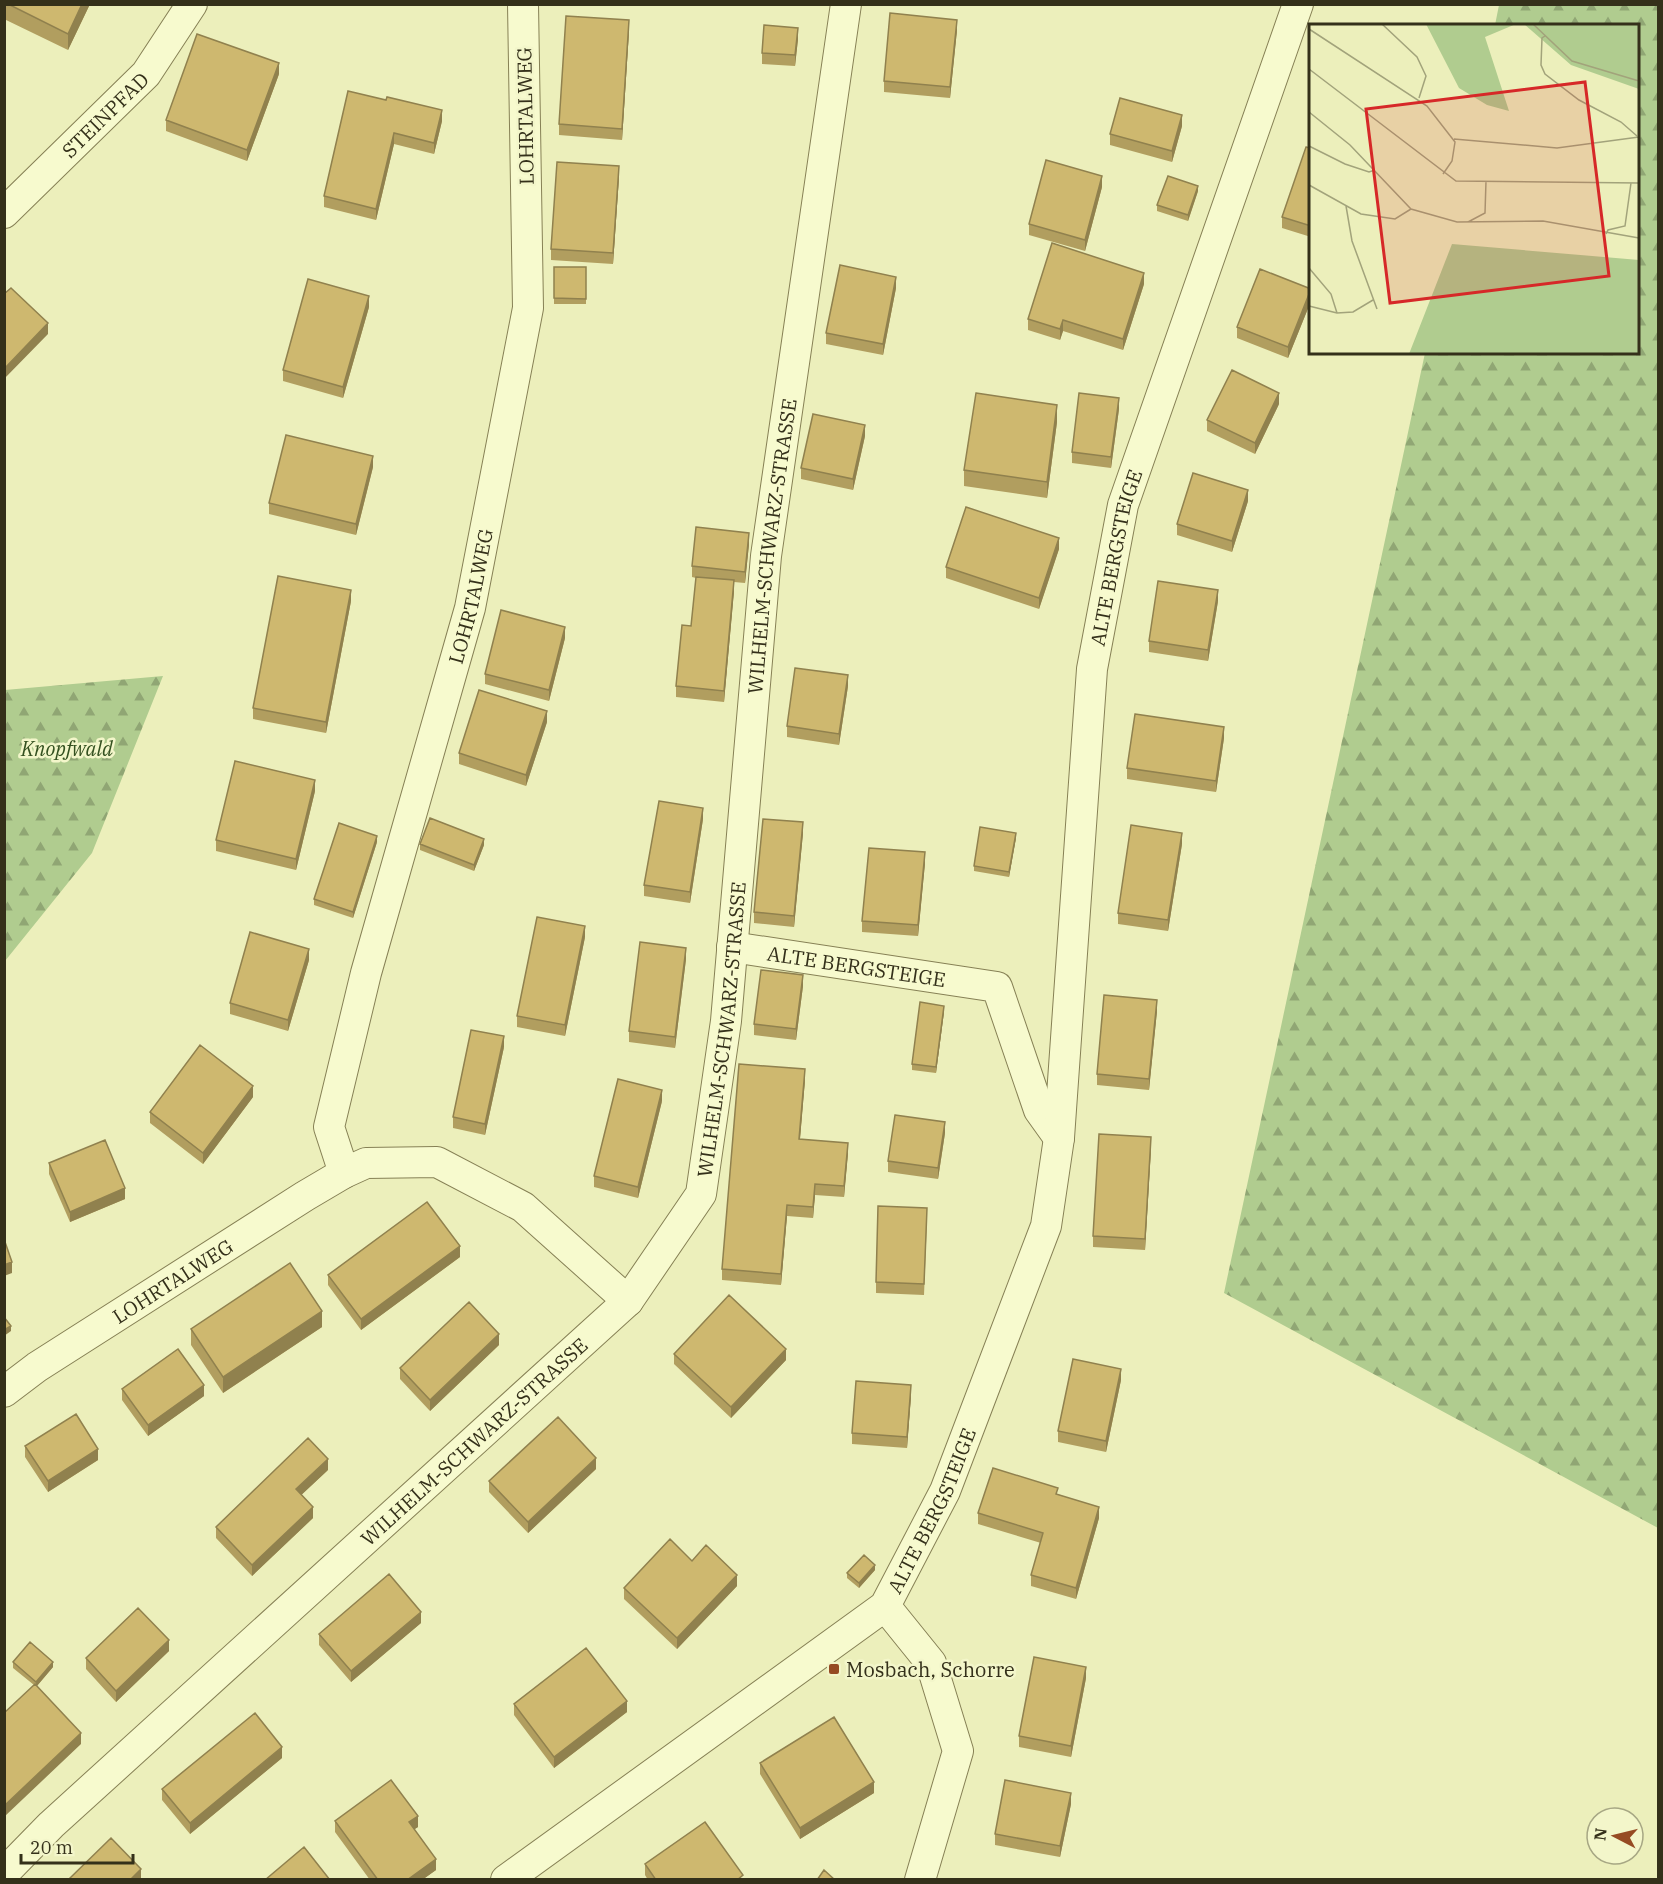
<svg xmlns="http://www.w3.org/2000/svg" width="1663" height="1884" font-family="'IBM Plex Serif',serif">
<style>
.forest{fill:url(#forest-firs)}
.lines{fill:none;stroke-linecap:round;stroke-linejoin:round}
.minor-casing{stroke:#868055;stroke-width:32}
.minor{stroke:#f7face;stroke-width:30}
.wall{fill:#b19e5f}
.shaded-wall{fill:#90814e}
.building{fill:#ceb86f;stroke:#90814e;stroke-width:1.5}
.poi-dot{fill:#964b23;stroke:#f3f6ca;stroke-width:2}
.labels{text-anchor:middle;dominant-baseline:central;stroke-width:5;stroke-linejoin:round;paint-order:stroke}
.street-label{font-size:20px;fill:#34301a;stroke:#f3f6ca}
.park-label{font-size:20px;font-style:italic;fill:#345120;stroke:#f3f6ca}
.poi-label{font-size:20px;fill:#34301a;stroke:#f3f6ca;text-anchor:start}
.inset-road{fill:none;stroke:#a2a37b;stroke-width:1.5}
.view{fill:#d62828;fill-opacity:0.15;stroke:#d62828;stroke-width:3}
.inset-edge{fill:none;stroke:#34301a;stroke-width:3}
</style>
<defs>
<pattern id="forest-firs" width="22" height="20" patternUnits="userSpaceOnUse" patternTransform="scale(1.5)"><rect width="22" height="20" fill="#b0cc8f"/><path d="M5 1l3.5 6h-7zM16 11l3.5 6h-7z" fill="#90a674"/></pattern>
</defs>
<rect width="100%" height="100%" fill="#ecefbb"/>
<path class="forest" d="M1499 5H1658V1528L1224 1293 1425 353 1638 352V26L1495 25Z
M163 676 92 853 5 961V690Z"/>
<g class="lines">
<defs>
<g id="minor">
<path id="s1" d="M4 213 146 74 192 4"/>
<path id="s2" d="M732 947 997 987 1039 1110 1059 1138"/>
<path id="s3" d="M344 1173 329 1127 366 973 470 608 528 308 523 4"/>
<path id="s4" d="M4 1392 37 1367 305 1196 344 1173 366 1163 437 1162 523 1207 628 1301"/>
<path d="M885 1606 931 1663 958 1751 920 1880"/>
<path id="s5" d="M4 1873 51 1825 628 1301 701 1194 726 1021 766 556 846 4"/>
<path id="s6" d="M506 1880 885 1606 945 1491 1046 1226 1059 1138 1092 669 1123 505 1298 4"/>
</g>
</defs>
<use href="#minor" class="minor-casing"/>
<use href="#minor" class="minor"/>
</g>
<path class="wall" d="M4 4H90L68 50 4 19Z
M957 30 950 98 884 92V81Z
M629 31 622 140 559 135V124Z
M798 39 795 66 762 64V53Z
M279 74 247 161 166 131V120Z
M348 91 442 121 434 154 394 144 376 220 324 207V196Z
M1182 126 1172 162 1110 145V134Z
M1311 148V237L1282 228V217Z
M619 177 613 264 551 260V249Z
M1102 187 1085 251 1029 235V224Z
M1198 191 1188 221 1157 211V205Z
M554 267H586V304H554Z
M1144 284 1123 350 1063 331 1060 340 1028 330V319Z
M896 288 883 355 826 344V333Z
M1311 289V301L1288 358 1237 338V327Z
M369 307 343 398 283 381V370Z
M1279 404 1255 454 1207 431V420Z
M1119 409 1111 468 1072 463V452Z
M1057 422 1047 498 964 486V470Z
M865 436 853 490 801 479V468Z
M373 467 356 535 269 514V503Z
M1248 501 1232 552 1177 535V524Z
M749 544 745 583 734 582V591L724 702 676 697V686L691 626 696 578 692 577V566Z
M1059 549 1039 609 946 578V567Z
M351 601 326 733 253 719V708Z
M1218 601 1208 661 1149 652V641Z
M565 638 549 701 485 684V674Z
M848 686 839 745 787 737V726Z
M547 722 526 786 459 764V753Z
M1224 738 1216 792 1127 779V768Z
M315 791 296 870 216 851V840Z
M703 819 690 903 644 896V885Z
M803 833 794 927 754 923V912Z
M1016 838 1009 877 974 871V866Z
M377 842 353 918 314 905V899Z
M420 844 484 845 474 871 420 850Z
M1182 844 1168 931 1118 924V913Z
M925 863 918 936 862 932V921Z
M585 937 565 1036 517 1027V1016Z
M686 959 675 1048 629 1042V1031Z
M309 960 288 1031 230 1014V1003Z
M803 986 796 1040 754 1035V1024Z
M1157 1011 1149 1090 1097 1085V1074Z
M944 1012 936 1073 912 1070V1064Z
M504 1047 485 1135 453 1128V1117Z
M805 1080 800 1139 848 1153 844 1197 815 1195 813 1218 787 1216 781 1285 722 1280V1269Z
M253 1097 203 1164 150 1123V1112Z
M662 1101 638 1198 594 1187V1176Z
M945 1133 938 1179 888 1172V1161Z
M1151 1148 1145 1250 1093 1247V1236Z
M49 1163 125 1199 70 1222 49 1174Z
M927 1219 924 1295 876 1293V1282Z
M460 1257 361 1330 328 1285V1275Z
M322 1327 223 1393 191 1345V1329Z
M499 1345 430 1411 400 1379V1368Z
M674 1354 786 1360 731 1418 674 1364Z
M1121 1380 1106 1452 1058 1442V1431Z
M122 1389 204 1396 148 1436 122 1400Z
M911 1396 907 1448 852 1444V1433Z
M25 1446 98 1460 48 1492 25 1457Z
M596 1469 528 1533 489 1492V1481Z
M328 1470 301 1495 313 1518 252 1576 216 1538V1527Z
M1058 1494 1099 1518 1076 1599 1031 1586V1575L1041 1543 978 1524V1513Z
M692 1561 737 1586 677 1649 624 1599V1588Z
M875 1570 859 1588 847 1578V1573Z
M421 1623 351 1682 319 1645V1634Z
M169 1651 116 1702 86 1669V1658Z
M13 1662 53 1667 37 1686 81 1744 34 1685 13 1668Z
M1086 1678 1071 1757 1019 1747V1736Z
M514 1704 627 1712 554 1768 514 1715Z
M282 1758 190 1834 162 1800V1789Z
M760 1763 874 1793 800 1839 760 1774Z
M1071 1804 1060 1857 995 1845V1834Z
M335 1821 418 1827 414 1829 436 1870 422 1880H370L335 1832Z
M645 1864 743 1880H648L645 1875Z"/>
<path class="shaded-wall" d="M82 4H90L68 50V34Z
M629 20V31L622 140V129Z
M957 20V30L950 98V87Z
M798 28V39L795 66V55Z
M279 63V74L247 161V150Z
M442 110V121L434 154V143Z
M1182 115V126L1172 162V151Z
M394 133V144L376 220V209Z
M619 166V177L613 264V253Z
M1102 176V187L1085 251V240Z
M1198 186V191L1188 221V215Z
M1144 273V284L1123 350V339Z
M896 277V288L883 355V344Z
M1311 290V301L1288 358V347Z
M369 296V307L343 398V387Z
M1063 320V331L1060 340V329Z
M48 323V334L4 379V369Z
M1279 393V404L1255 454V443Z
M1119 398V409L1111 468V457Z
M1057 405V422L1047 498V482Z
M865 425V436L853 490V479Z
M373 456V467L356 535V524Z
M1248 490V501L1232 552V541Z
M749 533V544L745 583V572Z
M1059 538V549L1039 609V598Z
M734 580V591L724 702V691Z
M351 590V601L326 733V722Z
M1218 590V601L1208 661V650Z
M565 627V638L549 701V690Z
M848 675V686L839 745V734Z
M547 711V722L526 786V775Z
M1224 727V738L1216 792V781Z
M315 780V791L296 870V859Z
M703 808V819L690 903V892Z
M803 822V833L794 927V916Z
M1016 833V838L1009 877V872Z
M1182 833V844L1168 931V920Z
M377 836V842L353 918V912Z
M484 839V845L474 871V865Z
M925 852V863L918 936V925Z
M585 926V937L565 1036V1025Z
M686 948V959L675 1048V1037Z
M309 949V960L288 1031V1020Z
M803 975V986L796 1040V1029Z
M1157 1000V1011L1149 1090V1079Z
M944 1006V1012L936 1073V1067Z
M504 1036V1047L485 1135V1124Z
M805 1069V1080L799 1150V1139Z
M253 1086V1097L203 1164V1153Z
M662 1090V1101L638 1198V1187Z
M945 1122V1133L938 1179V1168Z
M1151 1137V1148L1145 1250V1239Z
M848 1143V1153L844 1197V1186Z
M815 1184V1195L813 1218V1207Z
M125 1188V1199L70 1222V1212Z
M787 1205V1216L781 1285V1274Z
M460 1246V1257L361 1330V1319Z
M12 1262V1273L4 1276V1265Z
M322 1311V1327L223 1393V1377Z
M11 1326V1331L4 1336V1330Z
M499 1334V1345L430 1411V1400Z
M786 1349V1360L731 1418V1407Z
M1121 1369V1380L1106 1452V1441Z
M204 1385V1396L148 1436V1425Z
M911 1385V1396L907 1448V1437Z
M98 1449V1460L48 1492V1481Z
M596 1458V1469L528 1533V1522Z
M328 1459V1470L296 1500V1489Z
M313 1507V1518L252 1576V1565Z
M1099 1507V1518L1076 1599V1588Z
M6 1524V1535L4 1536V1525Z
M875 1565V1570L859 1588V1583Z
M737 1575V1586L677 1649V1638Z
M421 1612V1623L351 1682V1671Z
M169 1640V1651L116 1702V1691Z
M53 1662V1667L36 1687V1682Z
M1086 1667V1678L1071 1757V1746Z
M627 1701V1712L554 1768V1757Z
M81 1733V1744L4 1817V1806Z
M282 1747V1758L190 1834V1823Z
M874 1782V1793L800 1839V1828Z
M1071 1793V1804L1060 1857V1846Z
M418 1816V1827L409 1833V1822Z
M436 1859V1870L422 1880H407Z
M141 1869V1880H130Z"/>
<path class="building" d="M8 4H82L68 34Z
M890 13 957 20 950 87 884 81Z
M566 16 629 20 622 129 559 124Z
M764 25 798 28 795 55 762 53Z
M197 34 279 63 247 150 166 120Z
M348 91 386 100 387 97 442 110 434 143 394 133 376 209 324 196Z
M1120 98 1182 115 1172 151 1110 134Z
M1306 147 1311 148V226L1282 217Z
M1046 160 1102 176 1085 240 1029 224Z
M557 162 619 166 613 253 551 249Z
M1168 176 1198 186 1188 215 1157 205Z
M1052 243 1144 273 1123 339 1063 320 1060 329 1028 319Z
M840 265 896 277 883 344 826 333Z
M554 267H586V299L554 298Z
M1260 269 1311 289 1288 347 1237 327Z
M308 279 369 296 343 387 283 370Z
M11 288 48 323 4 369V294Z
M1232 370 1279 393 1255 443 1207 420Z
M976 393 1057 405 1047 482 964 470Z
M1079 393 1119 398 1111 457 1072 452Z
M813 414 865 425 853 479 801 468Z
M286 435 373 456 356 524 269 503Z
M1193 473 1248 490 1232 541 1177 524Z
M966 507 1059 538 1039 598 946 567Z
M696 527 749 533 745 572 692 566Z
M278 576 351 590 326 722 253 708Z
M696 577 734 580 724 691 676 686 682 625 691 626Z
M1158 581 1218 590 1208 650 1149 641Z
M501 610 565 627 549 690 485 674Z
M795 668 848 675 839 734 787 726Z
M479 690 547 711 526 775 459 753Z
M1135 714 1224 727 1216 781 1127 768Z
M235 761 315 780 296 859 216 840Z
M659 801 703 808 690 892 644 885Z
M430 818 484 839 474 865 420 844Z
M763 819 803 822 794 916 754 912Z
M339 823 377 836 353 912 314 899Z
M1131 825 1182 833 1168 920 1118 913Z
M980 827 1016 833 1009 872 974 866Z
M869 848 925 852 918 925 862 921Z
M537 917 585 926 565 1025 517 1016Z
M250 932 309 949 288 1020 230 1003Z
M640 942 686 948 675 1037 629 1031Z
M761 970 803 975 796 1029 754 1024Z
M1104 995 1157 1000 1149 1079 1097 1074Z
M920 1002 944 1006 936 1067 912 1064Z
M471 1030 504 1036 485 1124 453 1117Z
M200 1045 253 1086 203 1153 150 1112Z
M739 1064 805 1069 799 1139 848 1143 844 1186 815 1184 813 1207 787 1205 781 1274 722 1269Z
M618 1079 662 1090 638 1187 594 1176Z
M895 1115 945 1122 938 1168 888 1161Z
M1099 1134 1151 1137 1145 1239 1093 1236Z
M105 1140 125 1188 70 1212 49 1163Z
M427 1202 460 1246 361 1319 328 1275Z
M878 1206 927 1208 924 1284 876 1282Z
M4 1239 12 1262 4 1265Z
M290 1263 322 1311 223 1377 191 1329Z
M729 1295 786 1349 731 1407 674 1354Z
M469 1302 499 1334 430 1400 400 1368Z
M4 1317 11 1326 4 1330Z
M178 1349 204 1385 148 1425 122 1389Z
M1073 1359 1121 1369 1106 1441 1058 1431Z
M856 1381 911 1385 907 1437 852 1433Z
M76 1414 98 1449 48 1481 25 1446Z
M558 1417 596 1458 528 1522 489 1481Z
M308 1438 328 1459 296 1489 313 1507 252 1565 216 1527Z
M993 1468 1058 1488 1056 1494 1099 1507 1076 1588 1031 1575 1043 1533 978 1513Z
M670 1539 692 1561 706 1545 737 1575 677 1638 624 1588Z
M864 1555 875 1565 859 1583 847 1573Z
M389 1574 421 1612 351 1671 319 1634Z
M138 1608 169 1640 116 1691 86 1658Z
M30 1642 53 1662 36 1682 13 1662Z
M586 1648 627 1701 554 1757 514 1704Z
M1034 1657 1086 1667 1071 1746 1019 1736Z
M35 1684 81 1733 4 1806V1713Z
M255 1713 282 1747 190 1823 162 1789Z
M834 1717 874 1782 800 1828 760 1763Z
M391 1780 418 1816 409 1822 436 1859 407 1880H378L335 1821Z
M1005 1780 1071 1793 1060 1846 995 1834Z
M705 1822 743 1875 737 1880H656L645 1864Z
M111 1838 141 1869 130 1880H68Z
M304 1847 330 1880H265Z
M824 1870 835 1880H817Z"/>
<rect class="poi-dot" x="828" y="1663" width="12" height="12" rx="3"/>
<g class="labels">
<g class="street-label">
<text stroke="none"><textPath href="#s1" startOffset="141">STEINPFAD</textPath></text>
<text transform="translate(525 116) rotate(-91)">LOHRTALWEG</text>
<text stroke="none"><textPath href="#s5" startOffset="1628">WILHELM-SCHWARZ-STRASSE</textPath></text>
<text stroke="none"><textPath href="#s6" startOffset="1554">ALTE BERGSTEIGE</textPath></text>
<text stroke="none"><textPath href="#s3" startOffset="598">LOHRTALWEG</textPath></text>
<text stroke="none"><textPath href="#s2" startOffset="126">ALTE BERGSTEIGE</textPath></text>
<text stroke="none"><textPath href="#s5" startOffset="1142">WILHELM-SCHWARZ-STRASSE</textPath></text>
<text stroke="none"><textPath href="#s4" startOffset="202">LOHRTALWEG</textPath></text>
<text stroke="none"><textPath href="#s5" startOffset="638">WILHELM-SCHWARZ-STRASSE</textPath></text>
<text stroke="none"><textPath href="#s6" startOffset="574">ALTE BERGSTEIGE</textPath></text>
</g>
<g class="park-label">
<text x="67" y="748">Knopfwald</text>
</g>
<g class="poi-label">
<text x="846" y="1669">Mosbach, Schorre</text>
</g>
</g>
<g transform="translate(1309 24)">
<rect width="330" height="330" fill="#ecefbb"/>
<path d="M117 0H207L176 13 200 87 178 81 150 64ZM215 0H330V65L262 41ZM143 220 330 236V330H100Z" fill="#b0cc8f"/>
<path class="inset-road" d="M73 0 108 33 117 52 110 74M224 0 263 37 330 57M0 5 118 82 146 118 143 137 134 150M236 12 233 14 232 41 236 50 270 76 312 98 328 112M0 45 147 157 330 159M0 88 41 121 102 185 148 198 234 197 330 214M145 115 248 124 330 113M0 122 36 140 60 148 66 146M0 161 52 190 86 195 102 185M37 182 43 217 68 285M159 198 176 189 177 157M297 210 299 206 316 202 322 159M0 244 22 270 28 289M0 282 28 289 44 288 64 276"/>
<path class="view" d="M276 58 300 252 81 279 57 85Z"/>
<rect width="330" height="330" class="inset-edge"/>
</g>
<rect width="1663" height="1884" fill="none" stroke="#34301a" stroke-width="12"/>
<g transform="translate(1615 1836) rotate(277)"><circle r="28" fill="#f3f6ca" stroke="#a7a784" stroke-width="1.5"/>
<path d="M0-4.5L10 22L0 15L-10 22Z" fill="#964b23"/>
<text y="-9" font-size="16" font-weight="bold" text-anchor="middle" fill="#34301a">N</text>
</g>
<path d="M21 1854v9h112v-9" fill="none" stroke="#34301a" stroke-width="3"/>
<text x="30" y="1854" font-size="18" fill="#34301a" stroke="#f3f6ca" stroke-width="4.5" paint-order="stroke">20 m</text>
</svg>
